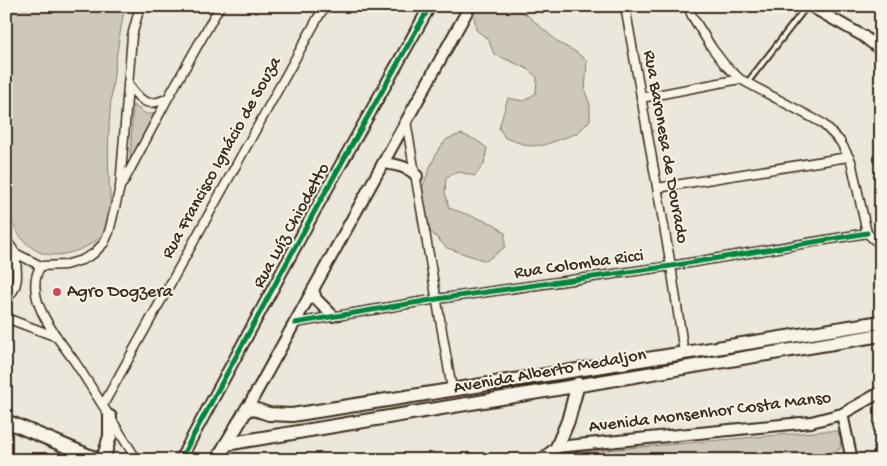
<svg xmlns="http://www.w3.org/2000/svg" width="887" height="466" font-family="'Gochi Hand',sans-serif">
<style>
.green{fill:#cec8bc;stroke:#84796d}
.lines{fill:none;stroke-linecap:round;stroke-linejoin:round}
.service-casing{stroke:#3b2a1e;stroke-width:8}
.minor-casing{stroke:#3b2a1e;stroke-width:11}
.tertiary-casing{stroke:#3b2a1e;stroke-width:14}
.primary-casing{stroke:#3b2a1e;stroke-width:16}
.service{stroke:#f7f3e8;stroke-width:4}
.minor{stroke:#f7f3e8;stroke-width:8}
.tertiary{stroke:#f7f3e8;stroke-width:10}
.primary{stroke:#f7f3e8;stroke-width:12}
.cycleway-casing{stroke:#f7f3e8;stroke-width:8}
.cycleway{stroke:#00873e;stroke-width:5}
.poi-dot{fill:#d1495b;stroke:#f7f3e8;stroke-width:2}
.labels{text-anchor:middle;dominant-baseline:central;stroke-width:4;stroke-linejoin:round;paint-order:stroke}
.street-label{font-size:18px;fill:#3b2a1e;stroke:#f7f3e8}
.poi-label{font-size:18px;fill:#3b2a1e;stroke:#f7f3e8;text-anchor:start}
</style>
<rect width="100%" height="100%" fill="#ece7dc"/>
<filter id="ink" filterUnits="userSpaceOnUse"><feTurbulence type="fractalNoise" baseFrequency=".02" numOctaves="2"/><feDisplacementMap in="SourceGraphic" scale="10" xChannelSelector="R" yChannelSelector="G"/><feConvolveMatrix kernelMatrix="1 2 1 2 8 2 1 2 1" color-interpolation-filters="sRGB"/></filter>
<g filter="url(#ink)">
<path class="green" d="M12 6H125C114 63 106 122 109 180 110 197 113 221 102 235 92 247 69 255 54 255 35 255 20 240 12 222 6 206 6 172 6 154 6 105 9 56 12 6Z
M478 6 512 7 526 14 559 43 576 52 587 61 585 91 590 105V120L578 133 544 145 529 146 505 138 499 128 508 98 524 101 536 93 537 77 526 68 494 54 488 39 476 30 474 15Z
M133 105 146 114H154L130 163Z
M461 134 476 140 487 148 484 164 475 176 459 172 446 177 445 192 449 208 494 224 505 233V247L486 261 447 248 425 226 418 213 419 197 430 167 438 150 447 139Z
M825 431H837L841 438 840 449 826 454 765 460H556L571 453Z"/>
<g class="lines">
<defs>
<path id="service" d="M747 83 807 6"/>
<path id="minor" d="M625 6 671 266 684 353
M688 6 692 16 712 48 725 65 740 79 822 123 840 141 851 161 867 233 881 246
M128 84C141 102 147 108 168 98
M641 98 740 79
M406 121 452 389
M123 183 168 98 220 6
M657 188 848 157
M6 239 15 253 41 266C32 278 35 297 41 310 49 329 63 345 75 362 96 394 116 427 137 460
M41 266 65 265 82 260 93 254 104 243 109 232 120 187 132 36 140 6
M6 299C21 287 17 270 15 253
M6 318 57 337
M295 323 437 299 671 266 867 233
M103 405 320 14 326 6"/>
<path id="tertiary" d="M810 6 863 36 881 50
M383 163C397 165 407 166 417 176
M313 289 316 299 333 316
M248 407 470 6
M842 414 852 460
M180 460 318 205 430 6
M541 460 557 447 811 422 842 414 881 392"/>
<path id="primary" d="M6 421 99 460
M226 444 881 335
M557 447 568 421 578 384
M103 460 110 436V417
M217 460 248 407 269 414 292 415 881 322"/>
</defs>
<use href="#service" class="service-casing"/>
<use href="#minor" class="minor-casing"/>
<use href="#tertiary" class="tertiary-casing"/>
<use href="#primary" class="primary-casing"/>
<use href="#service" class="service"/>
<use href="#minor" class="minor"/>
<use href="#tertiary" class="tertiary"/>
<use href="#primary" class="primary"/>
<defs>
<path id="cycleway" d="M295 323 437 299 671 266 867 233
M180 460 318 205 430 6"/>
</defs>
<use href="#cycleway" class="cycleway-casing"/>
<use href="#cycleway" class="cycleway"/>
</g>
</g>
<circle class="poi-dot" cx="57" cy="292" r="5"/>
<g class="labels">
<g class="street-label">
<text transform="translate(665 147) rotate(80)">Rua Baronesa de Dourado</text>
<text transform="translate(222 158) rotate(-61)">Rua Francisco Ignácio de Souza</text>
<text transform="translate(292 226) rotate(-61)">Rua Luíz Chiodetto</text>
<text transform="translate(579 265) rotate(-8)">Rua Colomba Ricci</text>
<text transform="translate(550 372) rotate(-10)">Avenida Alberto Medaljon</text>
<text transform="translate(710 413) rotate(-7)">Avenida Monsenhor Costa Manso</text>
</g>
<g class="poi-label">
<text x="67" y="292">Agro Dogzera</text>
</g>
</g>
<rect width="887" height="466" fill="none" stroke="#f7f3e8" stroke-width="25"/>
<rect x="12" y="12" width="862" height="441" fill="none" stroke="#3b2a1e" stroke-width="2" filter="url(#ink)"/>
</svg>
